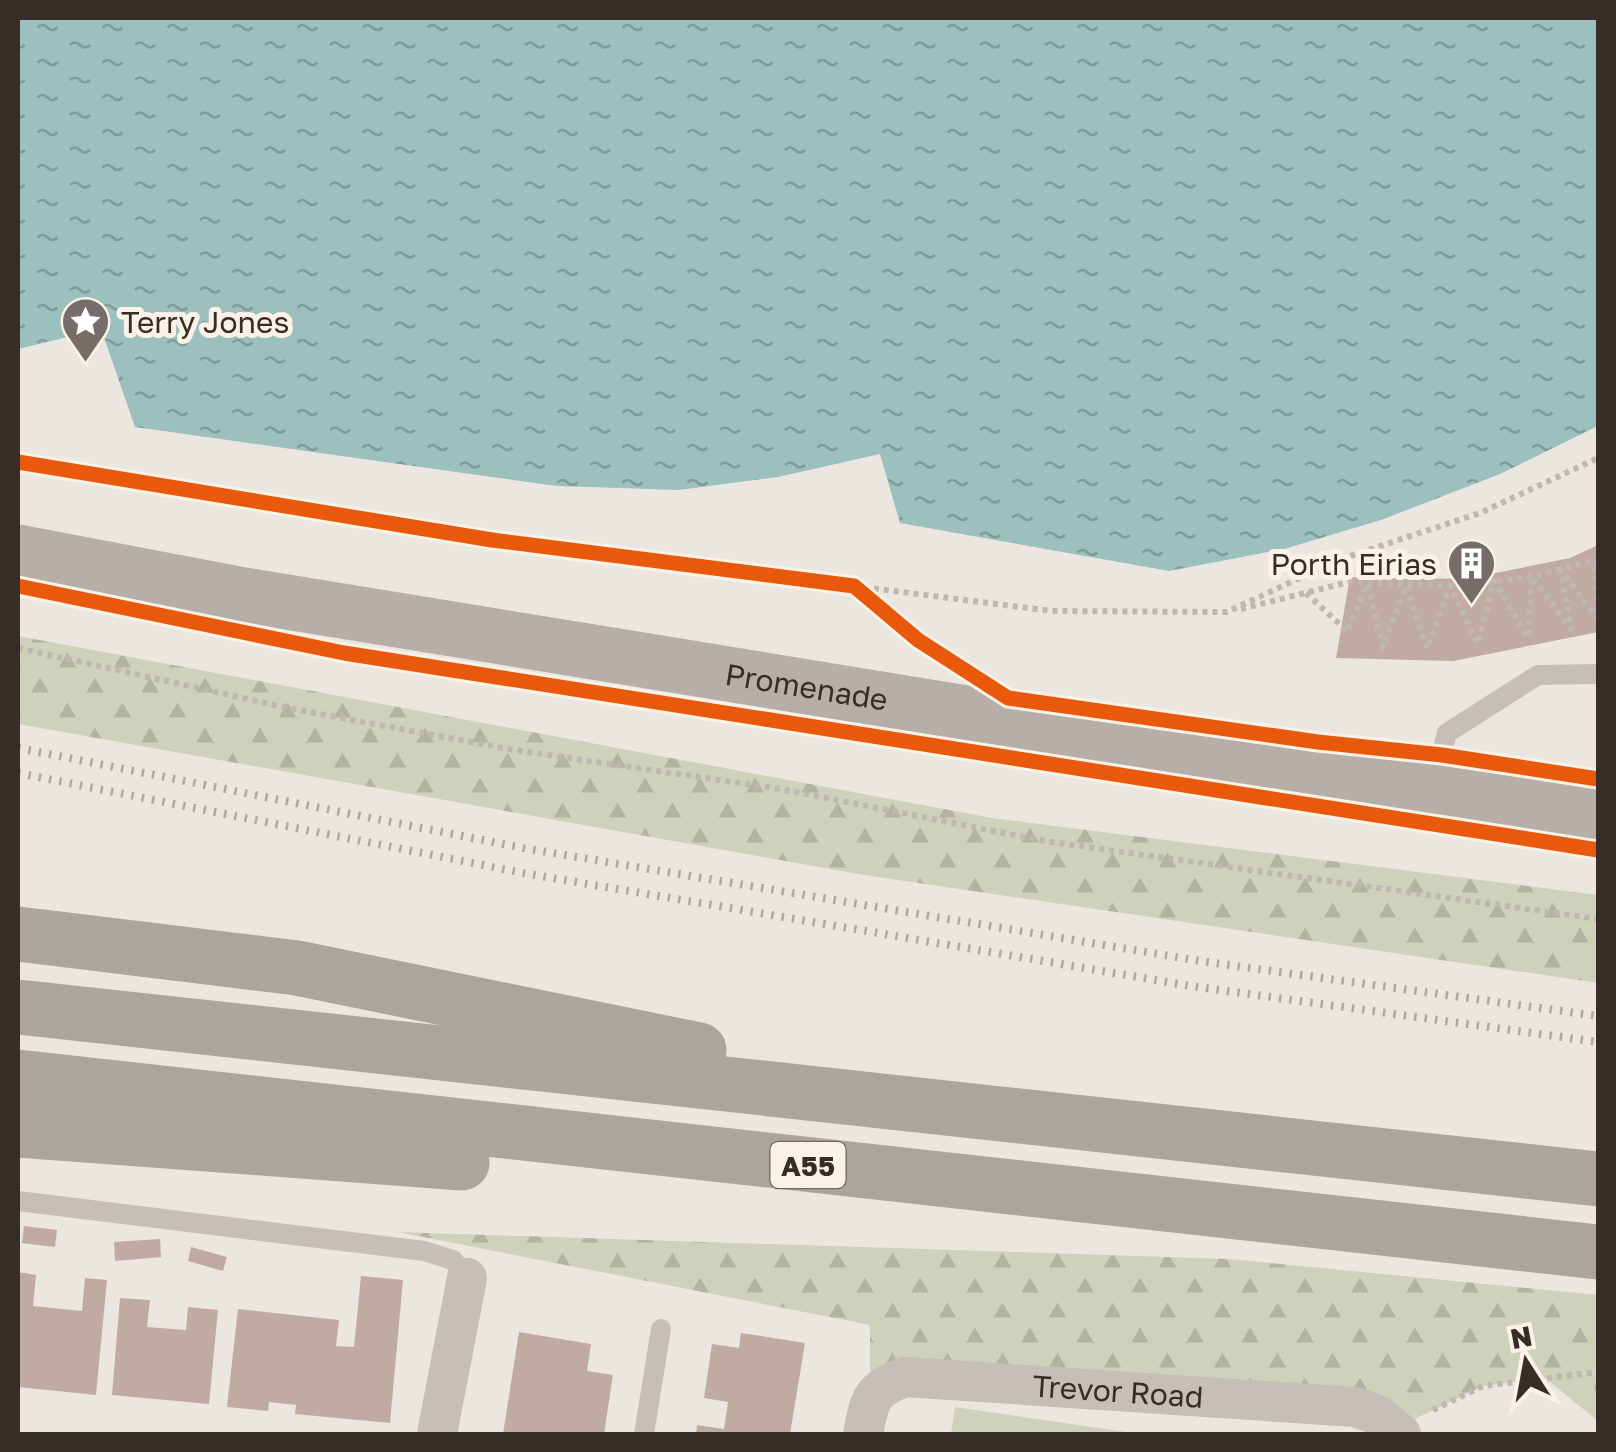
<svg xmlns="http://www.w3.org/2000/svg" width="1616" height="1452" font-family="'Golos Text',sans-serif">
<style>
.grass{fill:url(#grass-tufts)}
.forest{fill:url(#forest-firs)}
.garden{fill:#ced2ba}
.water{fill:url(#water-ripples)}
.building{fill:#c1aaa1}
.lines{fill:none;stroke-linecap:round;stroke-linejoin:round}
.path{stroke:#bfb7b1;stroke-width:6;stroke-dasharray:5 5;stroke-linecap:butt}
.lane{stroke:#c6bfb9;stroke-width:20}
.street{stroke:#c6bfb9;stroke-width:40}
.secondary{stroke:#b6afa9;stroke-width:55}
.highway{stroke:#aba59f;stroke-width:55}
.rail{stroke:#aea8a3;stroke-width:8;stroke-dasharray:2.5 8;stroke-linecap:butt}
.cycleway-casing{stroke:#faf1e7;stroke-width:21}
.cycleway{stroke:#e8590c;stroke-width:15}
.labels{text-anchor:middle;dominant-baseline:central;stroke-width:10;stroke-linejoin:round;paint-order:stroke}
.shield{fill:#faf1e7;stroke:#726761;stroke-width:2.5}
.shield-label{font-size:28px;font-weight:bold;fill:#372c27}
.poi-label{font-size:30px;fill:#372c27;stroke:#faf1e7;text-anchor:start}
.street-label{font-size:30px;fill:#372c27;stroke:#faf1e7}
</style>
<defs>
<pattern id="grass-tufts" width="24" height="20" patternUnits="userSpaceOnUse" patternTransform="scale(2.5)"><rect width="24" height="20" fill="#ced2ba"/><path d="M3 7l-1-3M5 7V3M7 7l1-3M15 17l-1-3M17 17v-4M19 17l1-3" fill="none" stroke="#b2b4a0"/></pattern>
<pattern id="forest-firs" width="22" height="20" patternUnits="userSpaceOnUse" patternTransform="scale(2.5)"><rect width="22" height="20" fill="#ced2ba"/><path d="M5 1l3.5 6h-7zM16 11l3.5 6h-7z" fill="#b2b4a0"/></pattern>
<pattern id="water-ripples" width="26" height="14" patternUnits="userSpaceOnUse" patternTransform="scale(2.5)"><rect width="26" height="14" fill="#9bc0be"/><path d="M2 4q2-2 4 0t4 0M15 11q2-2 4 0t4 0" fill="none" stroke="#7f9c9a"/></pattern>
</defs>
<rect width="100%" height="100%" fill="#ece6e0"/>
<path class="grass" d="M1598 1372V1421L1545 1378Z"/>
<path class="forest" d="M18 636 992 818 1598 895V983L864 875 18 724Z
M398 1232 1230 1259 1598 1295V1372L1483 1386 1396 1428 905 1377 870 1399V1325Z"/>
<path class="garden" d="M955 1407 1140 1434H951Z"/>
<path class="water" d="M18 18H1598V426L1500 474 1381 520 1284 549 1169 571 900 523 880 454 778 477 679 490 557 486 135 427 101 329 18 349Z"/>
<path class="building" d="M1598 545V632L1453 661 1336 658 1350 577 1466 579 1570 558Z
M24 1226 57 1230 55 1247 22 1243Z
M160 1239 161 1257 115 1261 114 1242Z
M191 1247 227 1257 223 1271 188 1261Z
M18 1272 36 1275 33 1306 82 1311 85 1278 107 1280 96 1395 18 1387Z
M361 1276 403 1280 390 1423 295 1414 296 1405 269 1402 268 1411 227 1407 238 1309 339 1320 336 1346 354 1347Z
M120 1298 150 1300 147 1327 186 1330 188 1307 218 1310 209 1404 112 1395Z
M519 1332 591 1344 587 1371 613 1375 604 1434H503Z
M741 1333 805 1343 790 1434H696L697 1425 724 1429 728 1402 704 1398 712 1344 739 1348Z"/>
<g class="lines">
<path class="path" d="M1598 565 1595 561 1598 618
M854 586 1052 611 1227 612 1338 560 1480 513 1598 458
M1306 593 1348 632 1367 584 1383 647 1406 586 1427 649 1450 586 1478 644 1494 581 1528 637 1532 577 1571 629 1561 570 1598 620
M1241 609 1349 582 1453 586 1532 577 1598 559
M18 648 288 708 514 750 781 789 1045 841 1598 919
M1433 1410 1483 1386 1598 1372"/>
<path class="lane" d="M1433 787 1447 733 1538 675 1598 674
M18 1201 424 1251 453 1260 467 1278
M644 1434 661 1329"/>
<g class="street">
<path d="M437 1434 467 1278"/>
<path id="s1" d="M863 1434C870 1399 870 1390 905 1377L1355 1407 1378 1415 1401 1434"/>
</g>
<path class="secondary" id="s2" d="M18 552 244 595 1598 816"/>
<path class="highway" d="M18 934 297 968 699 1050
M18 1007 1598 1179
M18 1077 1598 1252
M18 1130 462 1163"/>
<path class="rail" d="M18 748 523 848 1200 961 1598 1016
M18 773 523 873 1191 986 1598 1042"/>
<defs>
<path id="cycleway" d="M18 462 492 540 854 586 918 640 1008 698 1318 742 1442 755 1598 779
M18 586 344 653 1598 850"/>
</defs>
<use href="#cycleway" class="cycleway-casing"/>
<use href="#cycleway" class="cycleway"/>
</g>
<defs>
<symbol id="sight-pin" viewBox="-11 -11 22 30"><path d="M0 17L-7.5 6A9.5 9.5 0 1 1 7.5 6Z" fill="#766d68" stroke="#faf1e7"/><path d="M0-6L1.8-2.2L6-1.7L2.9 1.2L3.7 5.4L0 3.3L-3.7 5.4L-2.9 1.2L-6-1.7L-1.8-2.2Z" fill="#fff"/></symbol>
<symbol id="building-pin" viewBox="-11 -11 22 30"><path d="M0 17L-7.5 6A9.5 9.5 0 1 1 7.5 6Z" fill="#766d68" stroke="#faf1e7"/><path d="M-4-6H4V6H1V3H-1V6H-4ZM-2.5-4.3h1.7v1.8h-1.7ZM.8-4.3h1.7v1.8H.8ZM-2.5-1h1.7V.8h-1.7ZM.8-1h1.7V.8H.8Z" fill="#fff"/></symbol>
</defs>
<g fill-rule="evenodd">
<use href="#sight-pin" x="58" y="294" width="55" height="75"/>
<use href="#building-pin" x="1444" y="536" width="55" height="75"/>
</g>
<g class="labels">
<rect class="shield" x="770.5" y="1142" width="75" height="46" rx="8"/>
<g class="shield-label">
<text x="808" y="1165">A55</text>
</g>
<g class="poi-label">
<text x="121" y="322">Terry Jones</text>
<text x="1437" y="564" text-anchor="end">Porth Eirias</text>
</g>
<g class="street-label">
<text stroke="none"><textPath href="#s2" startOffset="800">Promenade</textPath></text>
<text stroke="none"><textPath href="#s1" startOffset="290">Trevor Road</textPath></text>
</g>
</g>
<rect width="1616" height="1452" fill="none" stroke="#372c27" stroke-width="40"/>
<g transform="translate(1526 1362) rotate(349)" stroke="#faf1e7" stroke-width="8" paint-order="stroke">
<path d="M0-8L18 38L0 25L-18 38Z" fill="#372c27"/>
<text y="-15" font-size="28" font-weight="bold" text-anchor="middle" fill="#372c27">N</text>
</g>
</svg>
